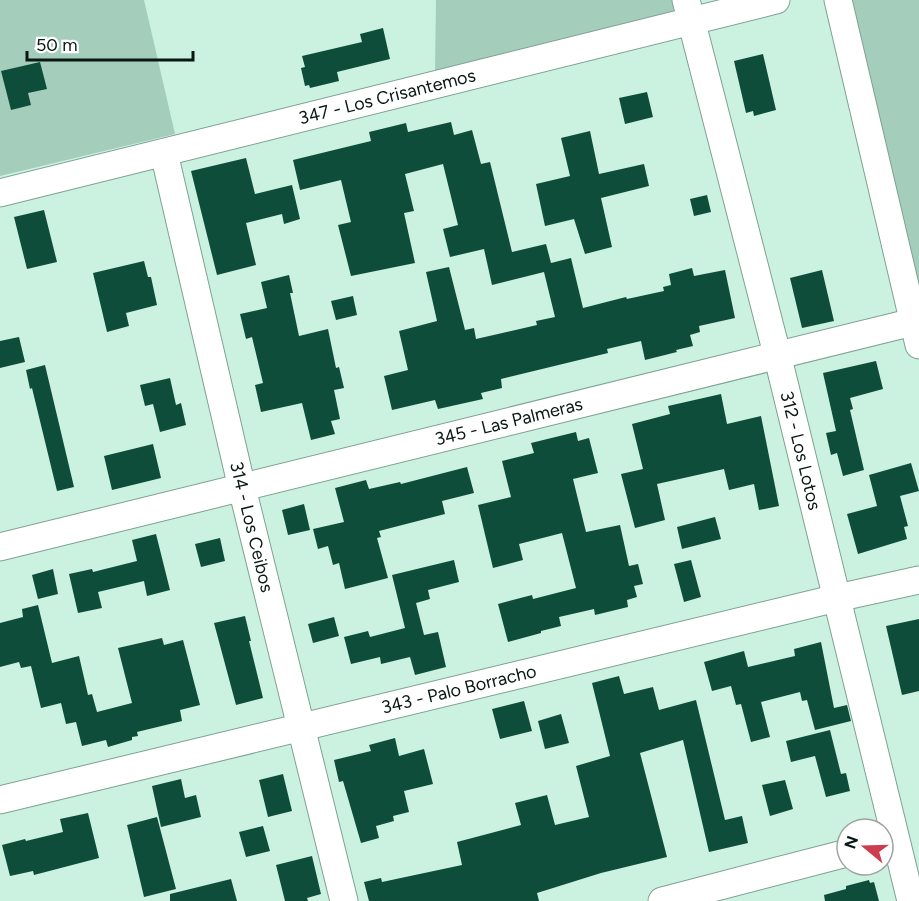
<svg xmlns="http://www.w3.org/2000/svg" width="919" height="901" font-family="Figtree,sans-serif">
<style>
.green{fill:#a4cdbc}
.building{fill:#0f4d3b}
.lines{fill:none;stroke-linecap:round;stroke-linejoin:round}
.minor-casing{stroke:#7ea293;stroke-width:29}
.minor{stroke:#fff;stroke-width:27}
.labels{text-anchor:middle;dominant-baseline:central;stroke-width:6;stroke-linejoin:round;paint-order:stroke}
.street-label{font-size:18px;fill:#0a1813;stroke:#fff}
</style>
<rect width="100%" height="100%" fill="#cbf1e1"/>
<path class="green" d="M0 0H144L175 134 0 176Z
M436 0H672L674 11 435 72Z
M849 0H919V293Z"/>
<path class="building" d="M383 28 390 59 337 72 339 81 310 88 309 85 305 86 301 68 305 67 302 56 362 42 360 34Z
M763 54 776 110 754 116 753 111 746 113 734 61Z
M40 62 47 89 28 93 31 105 11 110 1 71Z
M647 92 653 117 625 124 619 98Z
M451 122 454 135 472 130 481 164 490 162 512 252 546 244 551 263 571 258 583 308 626 297 627 299 664 291 663 287 671 285 669 274 692 268 694 276 725 270 735 318 699 326 700 332 690 335 693 346 676 350 677 352 645 360 641 341 607 349 608 353 501 379 502 388 481 393 483 399 438 409 435 400 392 410 384 376 408 370 399 331 437 321 426 272 449 267 465 330 474 328 476 339 537 325 536 321 555 317 544 272 492 285 484 249 450 257 443 229 458 225 443 164 405 174 414 211 404 213 415 263 351 276 338 225 351 222 341 180 300 190 293 160 371 141 369 132 406 123 408 132Z
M590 131 599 174 644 164 649 186 601 198 612 247 585 254 574 219 545 226 536 184 570 176 561 138Z
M246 158 255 194 292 185 300 219 284 224 282 214 246 223 256 265 217 275 191 171Z
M707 195 711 212 694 216 690 199Z
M44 210 57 262 27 269 14 217Z
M144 261 148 277H151L157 305 126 313 129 326 107 332 93 273Z
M822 270 834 321 802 328 790 278Z
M289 275 293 293H290L299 336 328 329 336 368 339 367 344 388 334 390 340 419 331 421 335 434 311 440 302 403 261 412 255 385 263 383 252 337 246 339 240 314 267 308 261 282Z
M353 296 357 315 336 320 331 301Z
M19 337 25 362 0 368V341Z
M876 361 883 389 850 398 853 409 850 410 864 470 843 476 837 453 831 455 826 433 836 431 823 373Z
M45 365 74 487 57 491 32 388 30 389 26 370Z
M170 378 176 405 181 403 186 425 160 432 153 404 145 406 140 385Z
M721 394 727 424 761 416 779 506 759 510 754 484 729 490 724 469 657 484 665 520 635 528 621 474 643 469 632 424 670 414 668 406Z
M576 432 578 441 589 438 598 473 573 479 586 532 620 525 629 566 638 564 643 584 634 586 637 597 627 600 628 607 595 615 594 609 559 617 561 626 541 631V633L508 642 498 604 532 595 533 599 576 588 562 533 519 544 523 560 493 568 478 505 511 497 502 461 534 453 531 443Z
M153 444 161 478 112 490 104 456Z
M911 463 919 491 900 496 908 526 904 527 907 539 858 554 847 514 877 506 869 475Z
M467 467 474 493 442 501 445 514 379 531 381 537 377 538 388 578 345 589 339 563 333 565 328 546 318 549 313 529 344 522 335 488 366 480 369 489 400 482 401 484Z
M304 504 310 530 288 535 282 510Z
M715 517 721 539 682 549 677 527Z
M156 534 170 590 147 596 144 581 98 592 102 608 78 613 69 574 92 569 93 572 137 561 132 540Z
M220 538 225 561 201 567 195 544Z
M454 560 459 582 428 590 430 599 416 603 424 635 438 632 446 667 415 675 410 657 381 664 380 657 351 664 344 637 368 631 370 637 405 628 392 575Z
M691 560 701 597 684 602 674 564Z
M53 569 58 594 38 599 32 575Z
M38 605 52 663 79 656 88 695 92 694 97 712 132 703 118 648 162 638 164 645 183 640 200 705 180 710 182 721 137 732 138 736 132 737V740L108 747 106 740 82 746 76 722 66 724 61 703 41 708 31 666 21 668 19 662 0 667V623L23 617 22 609Z
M245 616 251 641H249L263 698 236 705 214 623Z
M334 617 339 636 313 643 308 624Z
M919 619V691L902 695 886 626Z
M821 642 834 708 847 705 851 721 815 730 807 700 802 701 800 692 761 702 770 737 751 742 741 704 736 705 731 686 712 691 704 662 744 651 748 667 795 656 794 649Z
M619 676 624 694 653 687 659 710 696 700 725 820 742 816 748 843 709 852 683 740 640 753 667 857 601 873 537 893 539 901H369L364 882 381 878 382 882 462 865 457 842 521 825 515 803 547 795 555 825 589 817 576 766 610 756 592 683Z
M524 701 532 731 500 739 492 709Z
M561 714 569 743 545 749 538 721Z
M830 730 841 774 846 773 850 791 826 797 815 756 791 762 786 741Z
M395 738 399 756 424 749 433 784 404 791 409 812 393 816 394 821 376 826 379 838 361 843 343 781 339 782 334 760 371 751 369 745Z
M283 774 292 811 268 817 259 780Z
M181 779 185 798 196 795 201 817 161 827 152 786Z
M785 780 793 809 770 816 762 785Z
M88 813 99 858 34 875 33 871 10 876 2 845 25 839 26 841 63 832 60 819Z
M157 817 176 889 144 897 127 825Z
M263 826 270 851 246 857 239 832Z
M312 856 321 894 307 898 308 901H285L276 865Z
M231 879 237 901H170V894Z
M869 880 870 883 874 882 879 901H825L824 895 846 889V886Z"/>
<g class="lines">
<defs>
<g id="minor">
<path id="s1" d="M686 0 777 354 911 901"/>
<path d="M838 0 919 345"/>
<path id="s2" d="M164 153 242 488 344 901"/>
<path id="s3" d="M0 193 776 0"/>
<path id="s4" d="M0 547 913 322"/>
<path id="s5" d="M0 800 837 598 919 580"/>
<path d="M662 901 847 853"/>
</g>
</defs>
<use href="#minor" class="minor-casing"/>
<use href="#minor" class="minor"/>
</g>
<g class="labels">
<g class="street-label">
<text stroke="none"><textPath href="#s3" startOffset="399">347 - Los Crisantemos</textPath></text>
<text stroke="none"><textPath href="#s4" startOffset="524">345 - Las Palmeras</textPath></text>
<text stroke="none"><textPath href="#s1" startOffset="465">312 - Los Lotos</textPath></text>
<text stroke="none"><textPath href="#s2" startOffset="384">314 - Los Ceibos</textPath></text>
<text stroke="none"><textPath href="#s5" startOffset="472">343 - Palo Borracho</textPath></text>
</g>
</g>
<g transform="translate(865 847) rotate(289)"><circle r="28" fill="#ffffff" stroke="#9da3a1" stroke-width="1.5"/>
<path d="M0-4.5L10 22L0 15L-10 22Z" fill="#cd3d4e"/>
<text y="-9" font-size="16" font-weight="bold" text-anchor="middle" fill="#0a1813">N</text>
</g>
<path d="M27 51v9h166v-9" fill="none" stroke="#0a1813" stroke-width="3"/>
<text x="36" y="51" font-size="18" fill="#0a1813" stroke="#ffffff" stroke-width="4.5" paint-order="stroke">50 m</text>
</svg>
